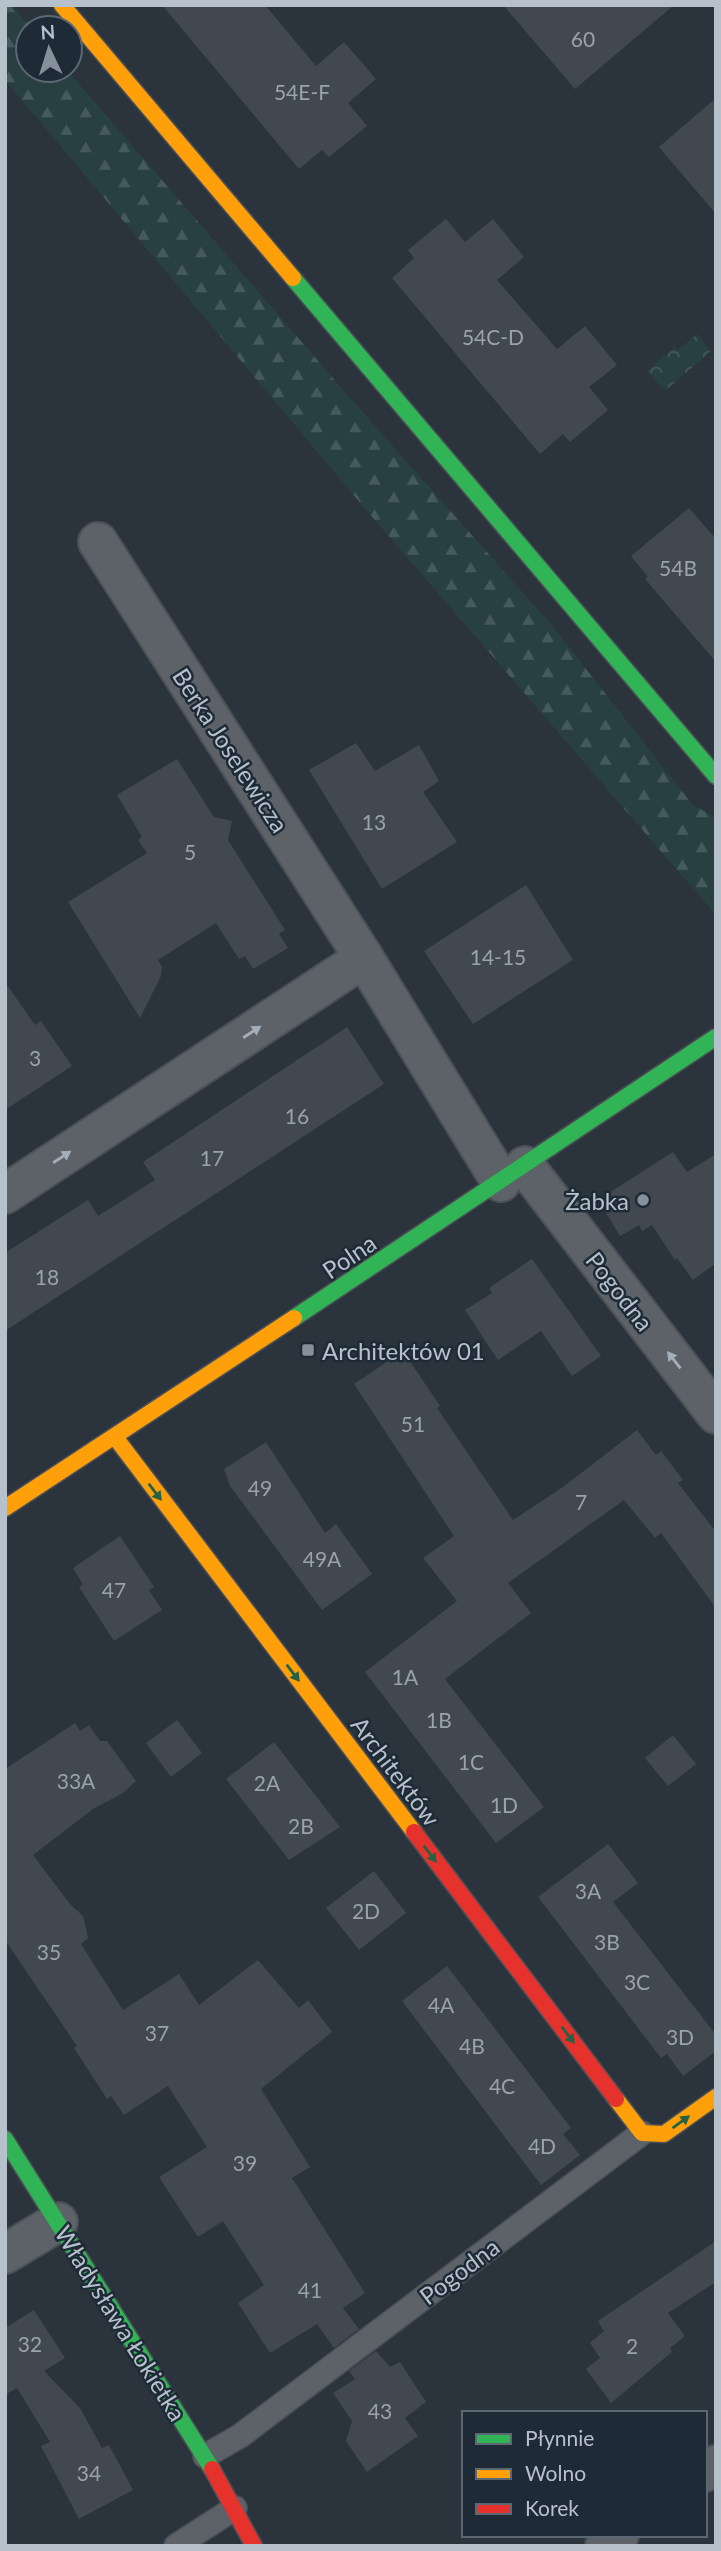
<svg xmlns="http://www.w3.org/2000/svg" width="721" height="2551" font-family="Lato,sans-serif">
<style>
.forest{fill:url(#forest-firs)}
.park{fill:url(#park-crowns)}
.building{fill:#41484f}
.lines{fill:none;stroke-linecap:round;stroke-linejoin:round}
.lane-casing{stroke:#4a5056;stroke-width:26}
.street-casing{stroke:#4a5056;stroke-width:42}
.fast-casing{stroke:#4a5056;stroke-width:19}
.slow-casing{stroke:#4a5056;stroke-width:19}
.jam-casing{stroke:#4a5056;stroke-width:19}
.lane{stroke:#5c6268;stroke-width:23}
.street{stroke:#5c6268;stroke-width:38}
.fast{stroke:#30b455;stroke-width:16}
.slow{stroke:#ff9f0a;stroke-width:16}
.jam{stroke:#e5322d;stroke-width:16}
.oneway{fill:#a4aeb8}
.oneway2{fill:#256243}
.poi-dot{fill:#85909a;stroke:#1e2b37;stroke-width:2.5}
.labels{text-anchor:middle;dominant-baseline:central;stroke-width:5;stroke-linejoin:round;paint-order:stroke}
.number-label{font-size:21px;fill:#99a3ad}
.street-label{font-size:24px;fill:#b6c1cc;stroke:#1e2b37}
.poi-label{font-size:24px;fill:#b6c1cc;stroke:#1e2b37;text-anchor:end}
</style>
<defs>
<pattern id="forest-firs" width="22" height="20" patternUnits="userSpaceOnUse" patternTransform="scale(1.75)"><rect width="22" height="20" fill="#284042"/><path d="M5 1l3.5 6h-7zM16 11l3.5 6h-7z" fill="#455a5c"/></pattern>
<pattern id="park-crowns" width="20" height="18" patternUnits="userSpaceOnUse" patternTransform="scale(1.75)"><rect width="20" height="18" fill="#284042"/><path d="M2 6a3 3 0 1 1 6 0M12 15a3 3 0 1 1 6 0" fill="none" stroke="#455a5c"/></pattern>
</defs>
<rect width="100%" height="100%" fill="#2b343c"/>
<path class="forest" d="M5 5H12L31 28H28V70H67L344 391 550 623 692 804 716 818V915L367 511 5 80Z"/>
<path class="park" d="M697 334 711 351 665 391 647 371 675 347 678 350Z"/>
<path class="building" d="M162 5H265L316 66 344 42 376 79 348 103 367 126 329 157 322 150 299 169Z
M503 5H674L575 89Z
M716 98V214L659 147Z
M446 219 465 242 493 219 524 257 497 280 557 349 585 326 617 365 589 387 608 410 570 442 563 434 540 454 392 278 414 258 408 250Z
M689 508 716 539V662L645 579 648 577 631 556Z
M356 743 375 771 419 745 439 781 423 792 457 842 382 889 309 770Z
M177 759 214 817 232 821 228 840 285 930 279 934 288 948 253 969 245 956 239 959 216 923 158 960 162 967 161 976 140 1018 68 902 147 853 138 840 142 837 117 795Z
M526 885 573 960 473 1024 424 951Z
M5 982 35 1025 41 1021 72 1066 5 1110Z
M347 1027 384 1084 5 1331V1253L88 1200 98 1216 155 1180 143 1162Z
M673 1152 687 1172 716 1154V1263L693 1280 677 1258 675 1260 652 1225 642 1231 639 1225 620 1236 598 1200Z
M532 1259 601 1356 572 1376 541 1331 498 1360 465 1310 492 1293 489 1288Z
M403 1351 440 1406 437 1408 513 1520 563 1487 637 1430 656 1455 661 1451 683 1480 678 1483 716 1532V1608L661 1533 655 1538 624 1500 508 1583 531 1613 445 1679 544 1807 496 1843 365 1672 457 1601 423 1558 454 1536 354 1384Z
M266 1442 325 1533 336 1524 372 1574 322 1610 230 1486 224 1469Z
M120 1536 154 1587 149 1590 162 1610 114 1641 79 1587 83 1585 73 1568Z
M177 1720 202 1753 171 1777 146 1743Z
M75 1723 80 1731 89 1725 100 1741H107L136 1781 123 1793 93 1809 33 1855 70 1904 83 1916 88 1938 81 1944 123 2010 179 1974 199 2005 258 1960 299 2008 308 2000 332 2032 261 2089 310 2167 292 2178 365 2293 343 2308 359 2329 334 2348 317 2324 270 2353 238 2303 264 2285 223 2221 198 2237 159 2177 207 2147 168 2086 124 2115 111 2096 107 2099 74 2048 77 2046 5 1940V1769Z
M673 1735 696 1764 668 1786 645 1758Z
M274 1742 340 1827 289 1860 226 1779Z
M608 1844 638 1883 613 1902 716 2035V2051L683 2076 667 2054 661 2058 538 1897Z
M374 1871 406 1913 359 1950 326 1908Z
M447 1966 571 2128 563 2134 580 2155 541 2185 402 2001Z
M716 2241V2282L668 2313 685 2336 670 2348 672 2352 611 2403 586 2369 600 2358 590 2343 604 2331 598 2321Z
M34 2310 65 2358 44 2371 80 2408 102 2448 109 2445 133 2490 79 2519 41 2446 50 2442 17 2388 5 2395V2328Z
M376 2351 390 2367 400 2362 426 2402 405 2418 418 2436 367 2472 346 2441 352 2421 333 2393 355 2379 349 2371Z"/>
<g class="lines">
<defs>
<path id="lane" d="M205 2456 240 2436 642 2133
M176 2546 235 2508"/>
<path id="street" d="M98 542 364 958 501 1182
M525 1166 716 1414
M5 1194 364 958
M5 2254 58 2222
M705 2472 716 2465
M605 2546 619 2535"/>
<path id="fast" d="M293 278 716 776
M294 1318 716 1037
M5 2139 212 2469"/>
<path id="slow" d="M62 5 293 278
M115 1437 414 1832
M5 1508 294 1318
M616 2099 642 2133 664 2134 716 2097"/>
<path id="jam" d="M414 1832 616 2099
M212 2469 254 2546"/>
</defs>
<use href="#lane" class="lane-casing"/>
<use href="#street" class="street-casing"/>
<use href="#fast" class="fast-casing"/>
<use href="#slow" class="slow-casing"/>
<use href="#jam" class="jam-casing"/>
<use href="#lane" class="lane"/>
<use href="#street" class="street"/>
<use href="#fast" class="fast"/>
<use href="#slow" class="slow"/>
<use href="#jam" class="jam"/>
</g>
<defs><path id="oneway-solid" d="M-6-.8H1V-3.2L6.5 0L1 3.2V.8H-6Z" transform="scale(1.75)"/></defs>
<g class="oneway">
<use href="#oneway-solid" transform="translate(252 1032) rotate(-33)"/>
<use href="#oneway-solid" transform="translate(62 1157) rotate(-33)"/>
<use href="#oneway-solid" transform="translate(674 1360) rotate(-128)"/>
</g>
<g class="oneway2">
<use href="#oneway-solid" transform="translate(155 1492) rotate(53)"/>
<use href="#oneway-solid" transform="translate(293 1673) rotate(53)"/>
<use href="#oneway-solid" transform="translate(430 1854) rotate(53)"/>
<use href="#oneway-solid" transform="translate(568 2035) rotate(53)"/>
<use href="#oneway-solid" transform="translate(681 2122) rotate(-36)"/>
</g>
<g class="poi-dot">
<circle cx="643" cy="1200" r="7"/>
<rect x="301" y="1343" width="14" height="14" rx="3.5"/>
</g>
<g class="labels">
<g class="number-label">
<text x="583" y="38">60</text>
<text x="302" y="91">54E-F</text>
<text x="493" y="336">54C-D</text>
<text x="678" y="567">54B</text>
<text x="374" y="821">13</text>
<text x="190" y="851">5</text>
<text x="498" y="956">14-15</text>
<text x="35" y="1057">3</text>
<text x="297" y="1115">16</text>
<text x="212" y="1157">17</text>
<text x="47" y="1276">18</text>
<text x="413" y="1423">51</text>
<text x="260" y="1487">49</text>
<text x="581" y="1501">7</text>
<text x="322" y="1558">49A</text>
<text x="114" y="1589">47</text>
<text x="405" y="1676">1A</text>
<text x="439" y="1719">1B</text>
<text x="471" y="1761">1C</text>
<text x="76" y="1780">33A</text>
<text x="267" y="1782">2A</text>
<text x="504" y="1804">1D</text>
<text x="301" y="1825">2B</text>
<text x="588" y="1890">3A</text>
<text x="366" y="1910">2D</text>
<text x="607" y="1941">3B</text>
<text x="49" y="1951">35</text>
<text x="637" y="1981">3C</text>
<text x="441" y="2004">4A</text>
<text x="157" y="2032">37</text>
<text x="680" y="2036">3D</text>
<text x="472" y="2045">4B</text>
<text x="502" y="2085">4C</text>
<text x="542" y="2145">4D</text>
<text x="245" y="2162">39</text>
<text x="310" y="2289">41</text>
<text x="30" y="2343">32</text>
<text x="632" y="2345">2</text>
<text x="380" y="2410">43</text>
<text x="89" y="2472">34</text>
</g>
<g class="street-label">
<text transform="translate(231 750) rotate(57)">Berka Joselewicza</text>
<text transform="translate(349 1256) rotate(-34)">Polna</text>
<text transform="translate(620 1291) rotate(52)">Pogodna</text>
<text transform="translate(396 1771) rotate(53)">Architektów</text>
<text transform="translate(459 2271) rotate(-37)">Pogodna</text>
<text transform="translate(121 2323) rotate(58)">Władysława Łokietka</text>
</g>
<g class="poi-label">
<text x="629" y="1200">Żabka</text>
<text x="322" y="1350" text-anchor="start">Architektów 01</text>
</g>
</g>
<rect width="721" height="2551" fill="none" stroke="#b6c1cc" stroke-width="14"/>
<rect x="462" y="2411" width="245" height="126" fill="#1e2b37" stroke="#5b6773" stroke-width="2"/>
<rect x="476" y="2434" width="35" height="10" fill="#30b455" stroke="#5b6773" stroke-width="2"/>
<text x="525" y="2446" font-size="21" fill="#b6c1cc">Płynnie</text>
<rect x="476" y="2469" width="35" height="10" fill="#ff9f0a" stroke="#5b6773" stroke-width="2"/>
<text x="525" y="2481" font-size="21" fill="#b6c1cc">Wolno</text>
<rect x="476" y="2504" width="35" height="10" fill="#e5322d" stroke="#5b6773" stroke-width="2"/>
<text x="525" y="2516" font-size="21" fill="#b6c1cc">Korek</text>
<g transform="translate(49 49) rotate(356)"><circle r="33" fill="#1e2b37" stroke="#5b6773" stroke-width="2"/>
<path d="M0-5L12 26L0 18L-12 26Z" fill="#85909a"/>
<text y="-10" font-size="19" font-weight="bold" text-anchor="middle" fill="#b6c1cc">N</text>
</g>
</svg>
